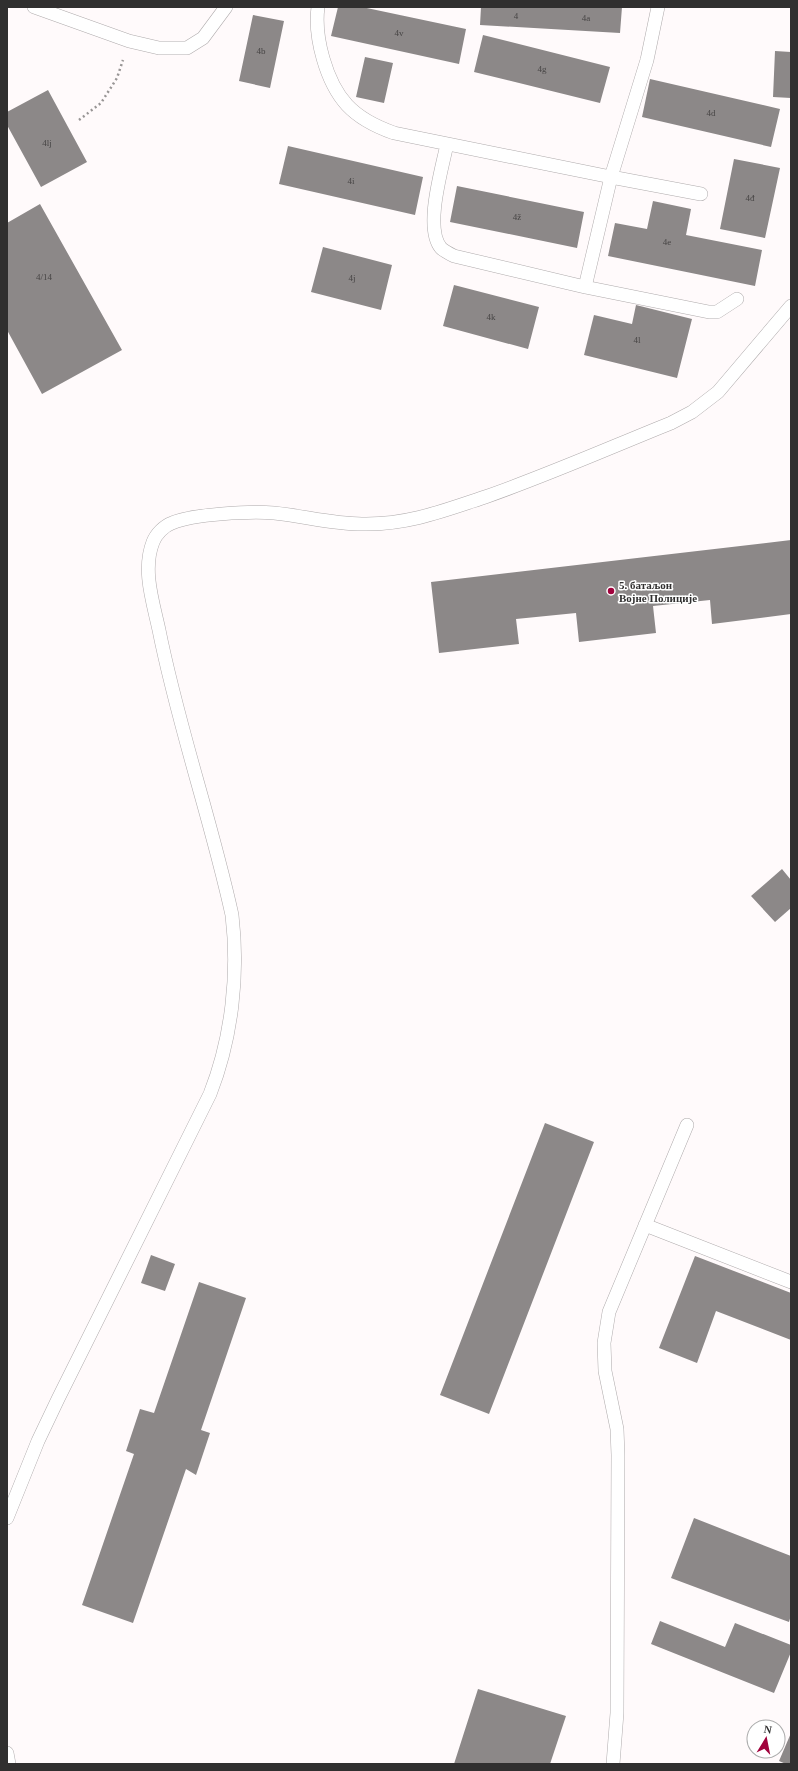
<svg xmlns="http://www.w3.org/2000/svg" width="798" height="1771" font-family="'Times New Roman',serif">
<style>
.building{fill:#8c8888}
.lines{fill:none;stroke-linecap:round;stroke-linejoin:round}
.service-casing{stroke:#afabac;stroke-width:14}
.path{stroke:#989595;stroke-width:2.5;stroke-dasharray:2 3;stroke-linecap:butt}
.service{stroke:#fff;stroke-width:13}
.poi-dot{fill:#a1023c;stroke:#fff;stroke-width:1.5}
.labels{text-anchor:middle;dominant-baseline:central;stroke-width:3;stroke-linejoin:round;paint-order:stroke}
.number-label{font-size:9px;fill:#474545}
.poi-label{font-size:11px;font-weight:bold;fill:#302f2f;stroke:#fff;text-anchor:start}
</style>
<rect width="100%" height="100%" fill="#fffafb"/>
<path class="building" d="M338 7H362L466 29 459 64 331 36Z
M481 7H622L620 33 480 25Z
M253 15 284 21 270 88 239 81Z
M483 35 610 67 600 103 474 72Z
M775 51 791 52V98L773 97Z
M365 57 393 63 384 103 356 97Z
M650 79 780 109 771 147 642 117Z
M48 90 87 162 41 187 7 125V112Z
M288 146 423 177 415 215 279 184Z
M734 159 780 168 765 238 720 229Z
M457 186 584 212 577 248 450 222Z
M653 201 691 209 686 235 762 250 755 286 608 256 615 223 647 229Z
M40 204 122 350 42 394 7 330V223Z
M323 247 392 265 381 310 311 292Z
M454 285 539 307 528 349 443 326Z
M636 305 692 319 677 378 584 355 594 315 632 324Z
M791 540V614L712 624 710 600 653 606 656 633 579 642 576 613 516 619 519 644 439 653 431 582Z
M782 869 791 880V908L775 922 751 896Z
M545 1123 594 1142 489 1414 440 1395Z
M151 1255 175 1264 165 1291 141 1283Z
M695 1256 791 1293V1340L716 1311 697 1363 659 1348Z
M199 1282 246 1298 201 1430 210 1433 196 1475 186 1469 133 1623 82 1605 134 1454 126 1451 140 1409 154 1413Z
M694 1518 791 1556V1615L789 1622 671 1578Z
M660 1621 725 1647 735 1623 791 1645V1652L774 1693 651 1644Z
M478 1689 566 1716 550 1764H454Z
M791 1733V1764H786L779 1761Z"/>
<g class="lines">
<defs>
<path id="service" d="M34 7 129 41 159 48H187L203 38 226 7
M318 7C314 37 326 82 347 105 360 119 377 127 394 133L611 177 647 60 658 7
M447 144C442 169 424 228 441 248 444 251 450 254 454 256L585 287 709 312H717L737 299
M585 287 611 177 701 194
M645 1225 791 1282
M7 1518 38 1441 58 1399 210 1094C232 1038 239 974 232 915 211 819 178 726 159 630 153 602 142 570 153 542 156 534 164 526 172 523 193 514 251 511 274 513 304 516 332 524 362 524 407 525 443 511 485 497 548 475 609 448 671 423L692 412 718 392 791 306
M7 1753 9 1764
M613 1764 617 1713 618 1455 617 1429 605 1371 604 1343 609 1312 687 1125"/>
</defs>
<use href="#service" class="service-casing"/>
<path class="path" d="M79 120 101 103 117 78 123 60"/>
<use href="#service" class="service"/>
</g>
<circle class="poi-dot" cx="611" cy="591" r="4"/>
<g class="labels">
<g class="number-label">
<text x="516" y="16">4</text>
<text x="586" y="18">4a</text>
<text x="399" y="33">4v</text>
<text x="261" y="51">4b</text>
<text x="542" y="69">4g</text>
<text x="711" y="113">4d</text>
<text x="47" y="143">4lj</text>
<text x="351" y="181">4i</text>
<text x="750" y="198">4đ</text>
<text x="517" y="217">4ž</text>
<text x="667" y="242">4e</text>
<text x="44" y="277">4/14</text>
<text x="352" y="278">4j</text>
<text x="491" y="317">4k</text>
<text x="637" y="340">4l</text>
</g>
<g class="poi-label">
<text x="619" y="585">5. батаљон<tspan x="619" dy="13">Војне Полиције</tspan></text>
</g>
</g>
<rect width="798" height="1771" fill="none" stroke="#302f2f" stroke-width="16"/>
<g transform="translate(766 1739) rotate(10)"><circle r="19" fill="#ffffff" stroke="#acacac"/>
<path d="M0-3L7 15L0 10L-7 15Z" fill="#a1023c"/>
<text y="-6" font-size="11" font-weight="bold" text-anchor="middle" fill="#302f2f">N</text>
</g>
</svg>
